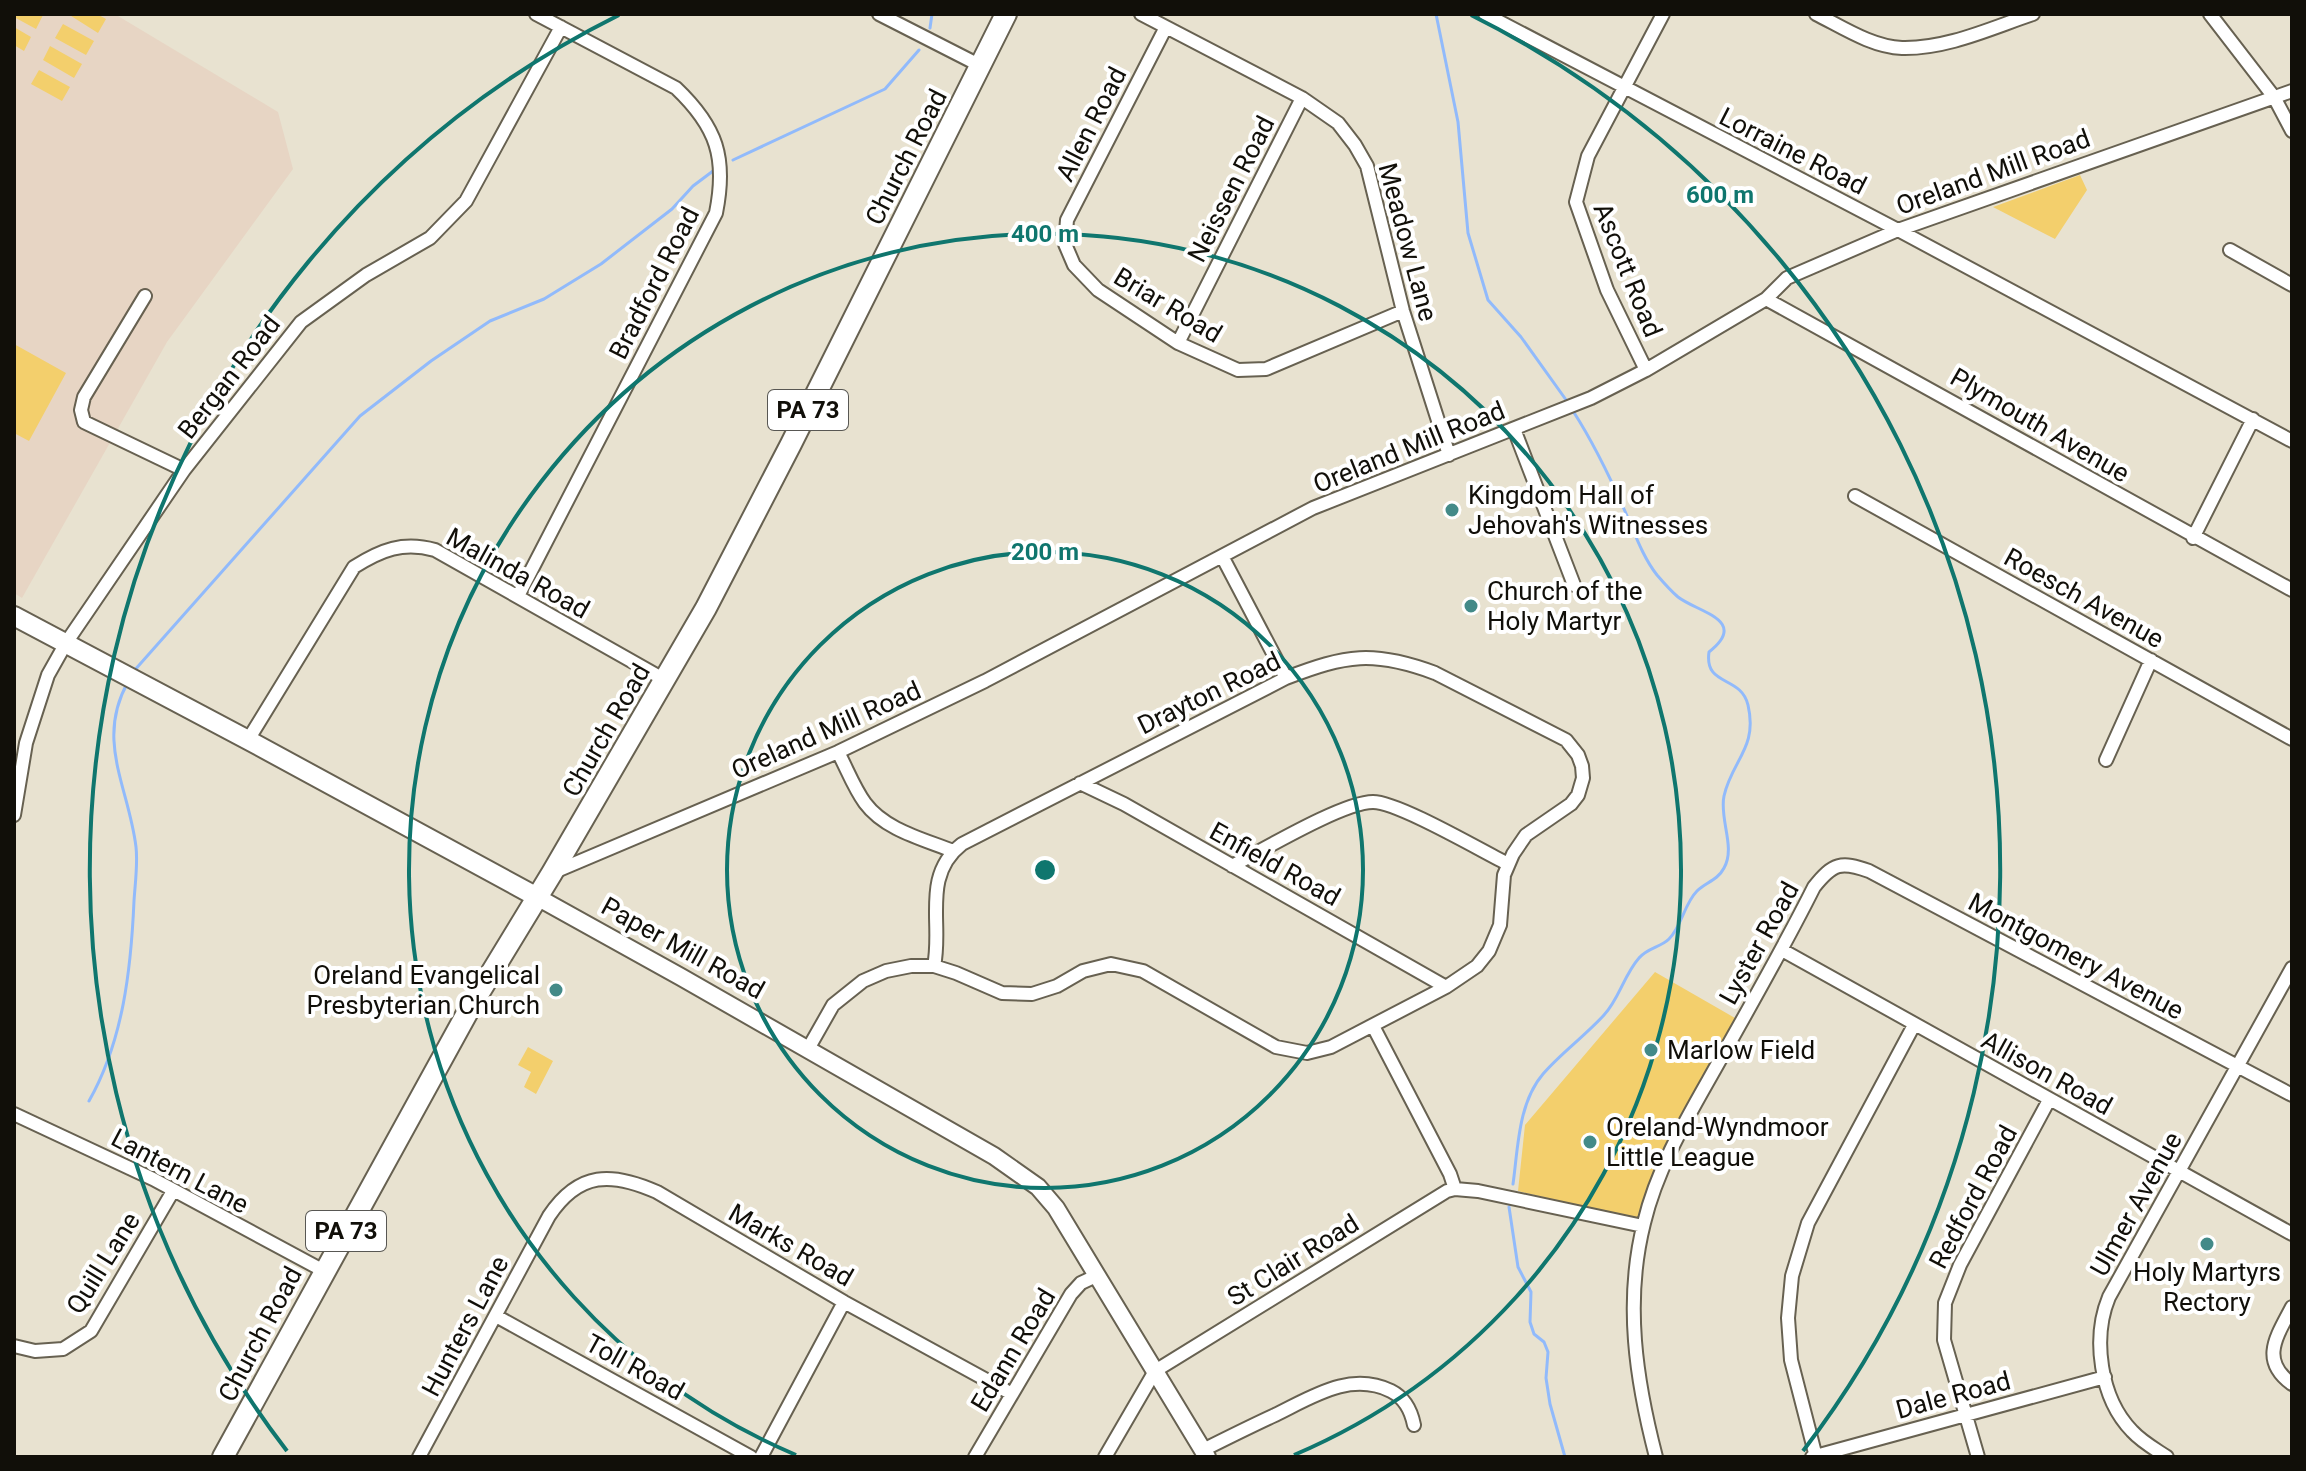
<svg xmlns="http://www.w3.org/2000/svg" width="2306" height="1471" font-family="Roboto,sans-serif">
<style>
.education{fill:#e7d5c4}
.green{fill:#f3cf6c}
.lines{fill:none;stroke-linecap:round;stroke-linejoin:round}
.stream{stroke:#91bafb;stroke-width:3}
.minor-casing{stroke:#676151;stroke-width:16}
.tertiary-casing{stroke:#676151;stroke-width:20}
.secondary-casing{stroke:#676151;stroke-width:22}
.primary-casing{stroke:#676151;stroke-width:24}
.minor{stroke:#fff;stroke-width:12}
.tertiary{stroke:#fff;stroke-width:16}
.secondary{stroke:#fff;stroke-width:18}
.primary{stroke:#fff;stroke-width:20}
.ring{fill:none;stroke:#0f766e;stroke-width:4}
.poi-dot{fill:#438a88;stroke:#fff;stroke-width:3}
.labels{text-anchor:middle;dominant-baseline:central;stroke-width:8;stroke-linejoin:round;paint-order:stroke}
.shield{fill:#fff;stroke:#585753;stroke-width:2}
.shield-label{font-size:24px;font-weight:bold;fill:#110f09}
.street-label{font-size:26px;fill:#110f09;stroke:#fff}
.poi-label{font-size:26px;fill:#110f09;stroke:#fff;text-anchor:start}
.centre{fill:#0f766e;stroke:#fff;stroke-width:4}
.ring-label{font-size:24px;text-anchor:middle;font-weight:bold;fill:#0f766e;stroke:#fff;stroke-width:8;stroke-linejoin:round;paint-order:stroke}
</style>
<rect width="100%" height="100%" fill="#e8e2d0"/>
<path class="education" d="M14 14 118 16 278 112 293 169 167 342 22 598 14 593Z"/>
<path class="green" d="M14 14H41L43 15 36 29 14 17Z
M68 14H97L106 19 98 33Z
M63 24 94 41 86 55 55 38Z
M14 27 31 37 24 51 14 45Z
M50 46 82 64 74 78 43 60Z
M39 70 70 87 62 101 31 84Z
M2080 175 2087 190 2055 239 1993 207Z
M14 344 66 373 29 441 14 433Z
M1655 972 1735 1018 1681 1114 1638 1220 1518 1191 1525 1125Z
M528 1047 553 1061 536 1094 524 1087 531 1072 518 1065Z"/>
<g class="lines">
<path class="stream" d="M1436 14 1458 122 1468 233 1488 300 1521 337 1569 404
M930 28 932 14
M733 160 885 89 919 50
M133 672 360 416 431 361 490 321 544 299 601 264 672 209 693 186 713 171
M89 1101C123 1041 131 970 134 901 135 884 138 864 136 847 129 788 95 740 128 682
M1513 1184C1518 1149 1518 1103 1543 1074 1561 1053 1585 1036 1604 1015 1619 999 1624 975 1639 958 1647 948 1661 947 1669 939 1682 926 1684 904 1697 891 1705 883 1718 880 1724 868 1736 847 1719 819 1724 796 1732 760 1758 748 1748 705 1741 675 1704 687 1709 652 1750 620 1697 612 1678 597 1671 591 1663 582 1657 575 1642 556 1634 531 1624 509 1609 475 1593 442 1573 411
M1509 1207 1518 1267 1531 1292 1530 1322 1534 1334 1544 1342 1548 1352 1546 1378 1550 1404 1565 1457"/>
<defs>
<path id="minor" d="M879 14 981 66
M1141 14 1302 98 1338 123 1355 145 1367 166 1403 311 1449 455
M1485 14 1898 230 2292 441
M1816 14C1842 27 1872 47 1902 48 1947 49 1991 28 2033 14
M2210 14 2274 97 2292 131
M1166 27 1067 220 1065 244 1074 265 1098 290 1178 343 1238 370 1266 369 1403 311
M2230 250 2292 285
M145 296 84 397 81 410 84 422 184 470
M1766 299 2292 590
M1178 343 1302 98
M1646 370 1607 290 1576 202 1588 156 1663 14
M1514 429 1574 585
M1855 496 2292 739
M2193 538 2253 419
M1223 558 1286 678
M518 596 716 213C727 158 717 127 676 88L536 14
M248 740 354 567C381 550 403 541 435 550L665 680
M838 752C847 769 854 788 865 803 885 830 923 839 953 851
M2106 760 2151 660
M1080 783 1124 804 1446 987
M14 815 26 743 48 675 66 643 184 470 301 322 366 275 430 238 466 201 561 27
M1232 866C1263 850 1343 802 1373 802 1398 802 1480 850 1508 864
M552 873 838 752 985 681 1313 508 1591 398 1646 370 1766 299 1787 278 1898 230 2292 91
M1782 950 2292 1234
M1373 1026 1450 1174 1455 1189
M808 1049 833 1005 863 981 886 971 911 966H934L956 973 1002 993 1032 994 1057 986 1083 971 1111 964 1143 971 1276 1047 1307 1053 1331 1047 1446 987 1477 966 1489 951 1500 925 1504 875 1513 854 1526 835 1571 804 1578 795 1583 778 1582 766 1578 755 1566 740 1435 673C1373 650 1346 655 1286 678L962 844C921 876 943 924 934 966
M14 1114 153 1179 324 1271
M2292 1307C2277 1336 2259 1360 2292 1384
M496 1316 751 1457
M14 1346 35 1351 63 1349 91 1331 173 1191
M1203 1450C1227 1438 1251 1426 1275 1415 1312 1397 1350 1371 1391 1391 1405 1398 1411 1410 1414 1425
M419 1457 549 1216C579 1171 612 1172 657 1192L844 1302 1012 1394
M761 1457 844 1302
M975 1457 1071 1294 1081 1283 1098 1275
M1105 1457 1155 1371 1447 1191 1455 1189 1478 1191 1643 1226
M1656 1457C1636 1380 1624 1302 1644 1223 1658 1164 1692 1110 1721 1058 1753 1001 1785 945 1814 887 1833 863 1841 861 1869 871L2292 1095
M1812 1457 2105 1377
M1816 1457 1791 1360 1788 1318 1792 1276 1808 1223 1914 1025
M1978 1457 1944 1340 1945 1303 1960 1265 2049 1100
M2167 1457C2155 1449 2142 1442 2132 1431 2100 1398 2092 1338 2109 1297L2292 968"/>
<path id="tertiary" d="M537 897 681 977 994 1156 1038 1187 1056 1208 1207 1457"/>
<path id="secondary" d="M14 616 248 740 537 897"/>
<path id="primary" d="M223 1457 471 1006 552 873 706 608 791 444 1006 14"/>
</defs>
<use href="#minor" class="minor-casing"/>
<use href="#tertiary" class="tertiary-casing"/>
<use href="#secondary" class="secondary-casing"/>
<use href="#primary" class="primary-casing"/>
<use href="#minor" class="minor"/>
<use href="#tertiary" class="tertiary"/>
<use href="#secondary" class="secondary"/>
<use href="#primary" class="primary"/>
</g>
<g class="ring">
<circle cx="1045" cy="870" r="318"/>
<path d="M796 1455A636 636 0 1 1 1294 1455"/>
<path d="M287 1451A955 955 0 0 1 619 15M1471 15A955 955 0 0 1 1803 1451"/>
</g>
<g class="poi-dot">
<circle cx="1452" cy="510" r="8"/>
<circle cx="1471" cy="606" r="8"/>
<circle cx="556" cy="990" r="8"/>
<circle cx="1651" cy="1050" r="8"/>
<circle cx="1590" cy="1142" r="8"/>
<circle cx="2207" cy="1244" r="8"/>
</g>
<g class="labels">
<g class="shield">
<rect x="768" y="390" width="80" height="40" rx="6"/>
<rect x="306" y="1211" width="80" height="40" rx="6"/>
</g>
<g class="shield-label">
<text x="808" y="410">PA 73</text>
<text x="346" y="1231">PA 73</text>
</g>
<g class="street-label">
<text transform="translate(1091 124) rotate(-63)">Allen Road</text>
<text transform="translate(1793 151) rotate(27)">Lorraine Road</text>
<text transform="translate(906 157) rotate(-63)">Church Road</text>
<text transform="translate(1993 172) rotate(-20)">Oreland Mill Road</text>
<text transform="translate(1231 189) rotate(-63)">Neissen Road</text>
<text transform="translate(1408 242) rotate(75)">Meadow Lane</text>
<text transform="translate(1628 270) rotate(68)">Ascott Road</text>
<text transform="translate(654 283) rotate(-63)">Bradford Road</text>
<text transform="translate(1168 305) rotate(31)">Briar Road</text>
<text transform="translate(229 377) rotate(-52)">Bergan Road</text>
<text transform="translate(2040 425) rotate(30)">Plymouth Avenue</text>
<text transform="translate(1409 447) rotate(-22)">Oreland Mill Road</text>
<text transform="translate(518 573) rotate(29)">Malinda Road</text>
<text transform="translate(2084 598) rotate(29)">Roesch Avenue</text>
<text transform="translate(1209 693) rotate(-26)">Drayton Road</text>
<text transform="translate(606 730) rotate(-60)">Church Road</text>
<text transform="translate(826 730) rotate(-24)">Oreland Mill Road</text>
<text transform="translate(1275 864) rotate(29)">Enfield Road</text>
<text transform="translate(1759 943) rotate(-61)">Lyster Road</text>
<text transform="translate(683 948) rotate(29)">Paper Mill Road</text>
<text transform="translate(2076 956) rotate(28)">Montgomery Avenue</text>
<text transform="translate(2047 1073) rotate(29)">Allison Road</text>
<text transform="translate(180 1171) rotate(28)">Lantern Lane</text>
<text transform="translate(1973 1197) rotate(-62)">Redford Road</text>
<text transform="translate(2136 1204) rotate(-61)">Ulmer Avenue</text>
<text transform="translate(791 1245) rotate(30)">Marks Road</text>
<text transform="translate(1293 1260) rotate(-32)">St Clair Road</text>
<text transform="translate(103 1263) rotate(-58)">Quill Lane</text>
<text transform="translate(465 1326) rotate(-62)">Hunters Lane</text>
<text transform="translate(260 1334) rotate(-62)">Church Road</text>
<text transform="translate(1013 1350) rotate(-59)">Edann Road</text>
<text transform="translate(635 1367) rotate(29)">Toll Road</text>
<text transform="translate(1953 1395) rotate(-15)">Dale Road</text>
</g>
<g class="poi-label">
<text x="1468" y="495">Kingdom Hall of<tspan x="1468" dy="30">Jehovah's Witnesses</tspan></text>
<text x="1487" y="591">Church of the<tspan x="1487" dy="30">Holy Martyr</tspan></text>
<text x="540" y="975" text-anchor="end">Oreland Evangelical<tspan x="540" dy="30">Presbyterian Church</tspan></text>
<text x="1667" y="1050">Marlow Field</text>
<text x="1606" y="1127">Oreland-Wyndmoor<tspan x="1606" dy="30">Little League</tspan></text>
<text x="2207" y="1272" text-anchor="middle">Holy Martyrs<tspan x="2207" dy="30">Rectory</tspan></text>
</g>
</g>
<circle cx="1045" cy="870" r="12" class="centre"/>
<g class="ring-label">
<text x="1720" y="203">600 m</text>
<text x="1045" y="242">400 m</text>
<text x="1045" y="560">200 m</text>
</g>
<rect width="2306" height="1471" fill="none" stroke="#110f09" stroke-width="32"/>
</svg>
